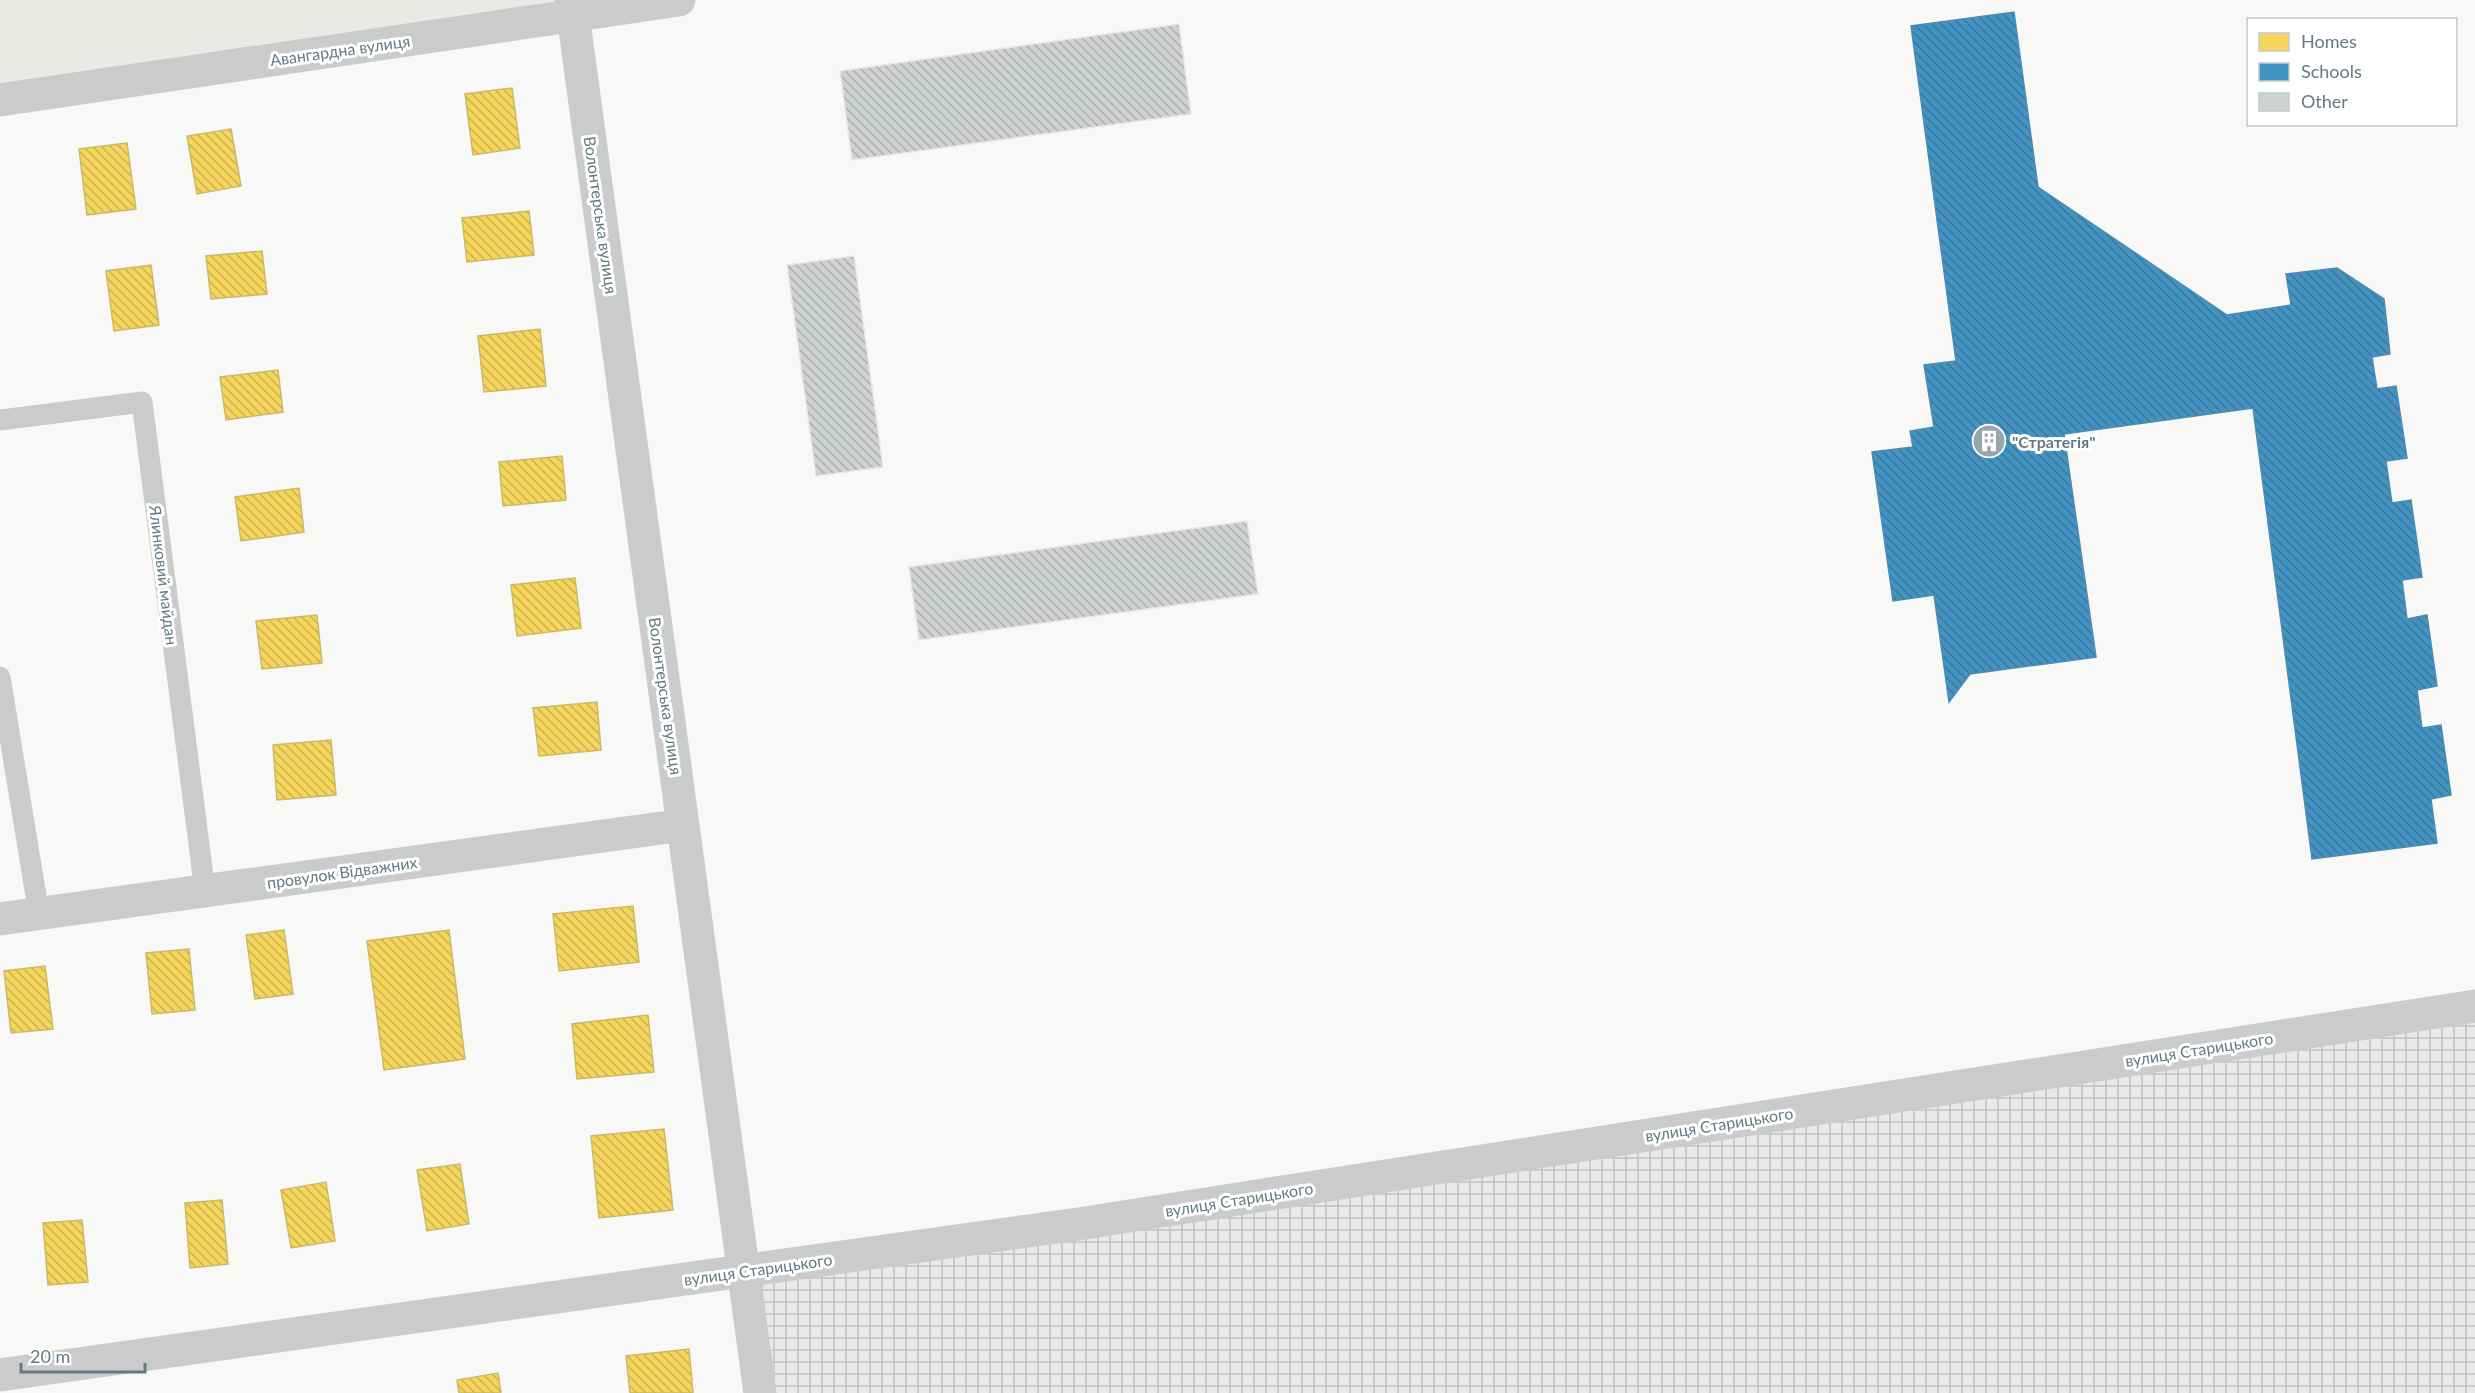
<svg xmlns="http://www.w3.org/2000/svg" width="2475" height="1393" font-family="Lato,sans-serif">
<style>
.industrial{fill:url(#industrial-grid)}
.green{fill:#e8eae4}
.homes{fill:url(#homes-back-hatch);stroke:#caba67;stroke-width:1.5}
.schools{fill:url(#schools-back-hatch);stroke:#4d8cb0;stroke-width:1.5}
.building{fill:url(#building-back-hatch);stroke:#e7e7e6;stroke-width:1.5}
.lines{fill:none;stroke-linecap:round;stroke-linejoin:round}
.service{stroke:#cacccc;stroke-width:21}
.minor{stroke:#cacccc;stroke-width:33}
.tertiary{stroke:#cacccc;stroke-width:33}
.labels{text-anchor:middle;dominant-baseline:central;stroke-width:6;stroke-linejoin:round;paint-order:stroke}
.street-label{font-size:16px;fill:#637a82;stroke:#fff}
.poi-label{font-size:16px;font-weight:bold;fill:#637a82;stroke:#fff;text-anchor:start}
</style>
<defs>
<pattern id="industrial-grid" width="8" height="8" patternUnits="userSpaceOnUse" patternTransform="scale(1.5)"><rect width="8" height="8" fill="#e8e9e8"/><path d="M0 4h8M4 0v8" fill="none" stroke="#c0c2c1"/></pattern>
<pattern id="homes-back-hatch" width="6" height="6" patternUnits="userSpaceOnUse" patternTransform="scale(1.5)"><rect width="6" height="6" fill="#f6d55c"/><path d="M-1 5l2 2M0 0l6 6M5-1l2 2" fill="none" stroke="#cbb251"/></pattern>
<pattern id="schools-back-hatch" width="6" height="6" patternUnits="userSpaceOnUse" patternTransform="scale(1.5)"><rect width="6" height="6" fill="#4393c3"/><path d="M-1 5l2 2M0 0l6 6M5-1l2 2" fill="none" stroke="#3a789c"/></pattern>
<pattern id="building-back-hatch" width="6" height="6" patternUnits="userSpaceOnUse" patternTransform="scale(1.5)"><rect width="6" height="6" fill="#cfd1d2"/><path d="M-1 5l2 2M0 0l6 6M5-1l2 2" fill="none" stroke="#acafb0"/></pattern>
</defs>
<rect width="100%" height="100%" fill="#f8f8f7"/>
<path class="industrial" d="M2475 1006V1393H760L743 1271Z"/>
<path class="green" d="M0 0H679L0 100Z"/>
<path class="homes" d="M512 88 520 148 473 155 465 94Z
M231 129 241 186 197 194 187 136Z
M127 143 136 209 87 215 79 149Z
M529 211 534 255 467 262 462 218Z
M262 251 267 294 211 299 206 256Z
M151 265 159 325 114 331 106 271Z
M540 329 546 386 484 392 478 336Z
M278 370 283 412 226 420 220 377Z
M562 456 566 500 503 506 499 462Z
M299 488 304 532 241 541 235 497Z
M575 578 581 628 517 636 511 585Z
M317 615 322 663 262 669 256 621Z
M597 702 601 750 539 756 533 708Z
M331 740 336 795 277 800 273 745Z
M633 906 639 962 559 971 553 914Z
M284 930 293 994 255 999 246 935Z
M449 930 465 1059 384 1070 367 941Z
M189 949 195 1010 152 1014 146 953Z
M45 966 53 1029 11 1033 4 971Z
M648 1015 654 1072 577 1079 572 1024Z
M664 1129 673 1210 599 1218 591 1136Z
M460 1164 469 1224 427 1231 417 1170Z
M326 1182 335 1241 291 1248 281 1190Z
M222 1200 228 1264 190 1268 185 1203Z
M82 1220 88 1282 48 1285 43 1223Z
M689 1349 693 1393H630L626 1356Z
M498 1373 501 1393H459L457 1380Z"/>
<path class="schools" d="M2014 12 2038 187 2227 315 2291 305 2286 274 2337 268 2384 299 2390 354 2372 357 2377 389 2396 386 2407 458 2386 461 2392 503 2411 500 2422 577 2402 580 2407 619 2427 615 2437 686 2417 690 2422 728 2441 725 2451 795 2431 799 2437 843 2312 859 2253 408 2064 434 2096 657 1970 674 1949 702 1934 595 1893 601 1872 452 1913 447 1910 431 1934 427 1924 365 1956 361 1911 26Z"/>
<path class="building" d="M1179 24 1191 114 852 160 840 71Z
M854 256 883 467 816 476 787 265Z
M1247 521 1258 594 919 640 909 567Z"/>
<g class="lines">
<path class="service" d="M0 420 142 402 205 891
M0 677 39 914"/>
<path class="minor" d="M571 0 760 1393
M0 919 683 825
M0 1375 1078 1224 2475 1006"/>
<path class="tertiary" d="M0 100 679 0"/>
</g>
<defs>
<symbol id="building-disc" viewBox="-11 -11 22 22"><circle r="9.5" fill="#97a6ab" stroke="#fff"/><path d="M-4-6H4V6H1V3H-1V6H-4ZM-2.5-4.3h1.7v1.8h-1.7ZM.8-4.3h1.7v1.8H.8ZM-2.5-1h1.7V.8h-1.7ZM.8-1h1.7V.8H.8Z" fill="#fff"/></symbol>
</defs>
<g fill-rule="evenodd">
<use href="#building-disc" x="1970" y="422" width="38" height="38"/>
</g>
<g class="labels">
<g class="street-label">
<text transform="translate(340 50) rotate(-8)">Авангардна вулиця</text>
<text transform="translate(601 215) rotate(82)">Волонтерська вулиця</text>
<text transform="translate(164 575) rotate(83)">Ялинковий майдан</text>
<text transform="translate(666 696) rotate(82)">Волонтерська вулиця</text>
<text transform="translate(342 872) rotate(-8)">провулок Відважних</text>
<text transform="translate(2199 1049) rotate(-9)">вулиця Старицького</text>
<text transform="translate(1719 1124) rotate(-9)">вулиця Старицького</text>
<text transform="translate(1239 1199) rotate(-9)">вулиця Старицького</text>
<text transform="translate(758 1269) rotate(-8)">вулиця Старицького</text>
</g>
<g class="poi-label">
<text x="2012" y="441">"Стратегія"</text>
</g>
</g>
<rect x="2247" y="18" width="210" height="108" fill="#ffffff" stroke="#c1cacd" stroke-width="1.5"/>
<rect x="2259" y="33" width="30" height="18" fill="#f6d55c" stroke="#c1cacd" stroke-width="1.5"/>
<text x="2301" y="48" font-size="18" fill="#637a82">Homes</text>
<rect x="2259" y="63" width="30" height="18" fill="#4393c3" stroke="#c1cacd" stroke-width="1.5"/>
<text x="2301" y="78" font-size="18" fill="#637a82">Schools</text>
<rect x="2259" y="93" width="30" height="18" fill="#cfd1d2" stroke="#c1cacd" stroke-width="1.5"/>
<text x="2301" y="108" font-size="18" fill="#637a82">Other</text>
<path d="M21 1363v9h124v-9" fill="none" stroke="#637a82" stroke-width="3"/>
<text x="30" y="1363" font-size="18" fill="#637a82" stroke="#ffffff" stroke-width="4.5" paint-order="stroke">20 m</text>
</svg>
